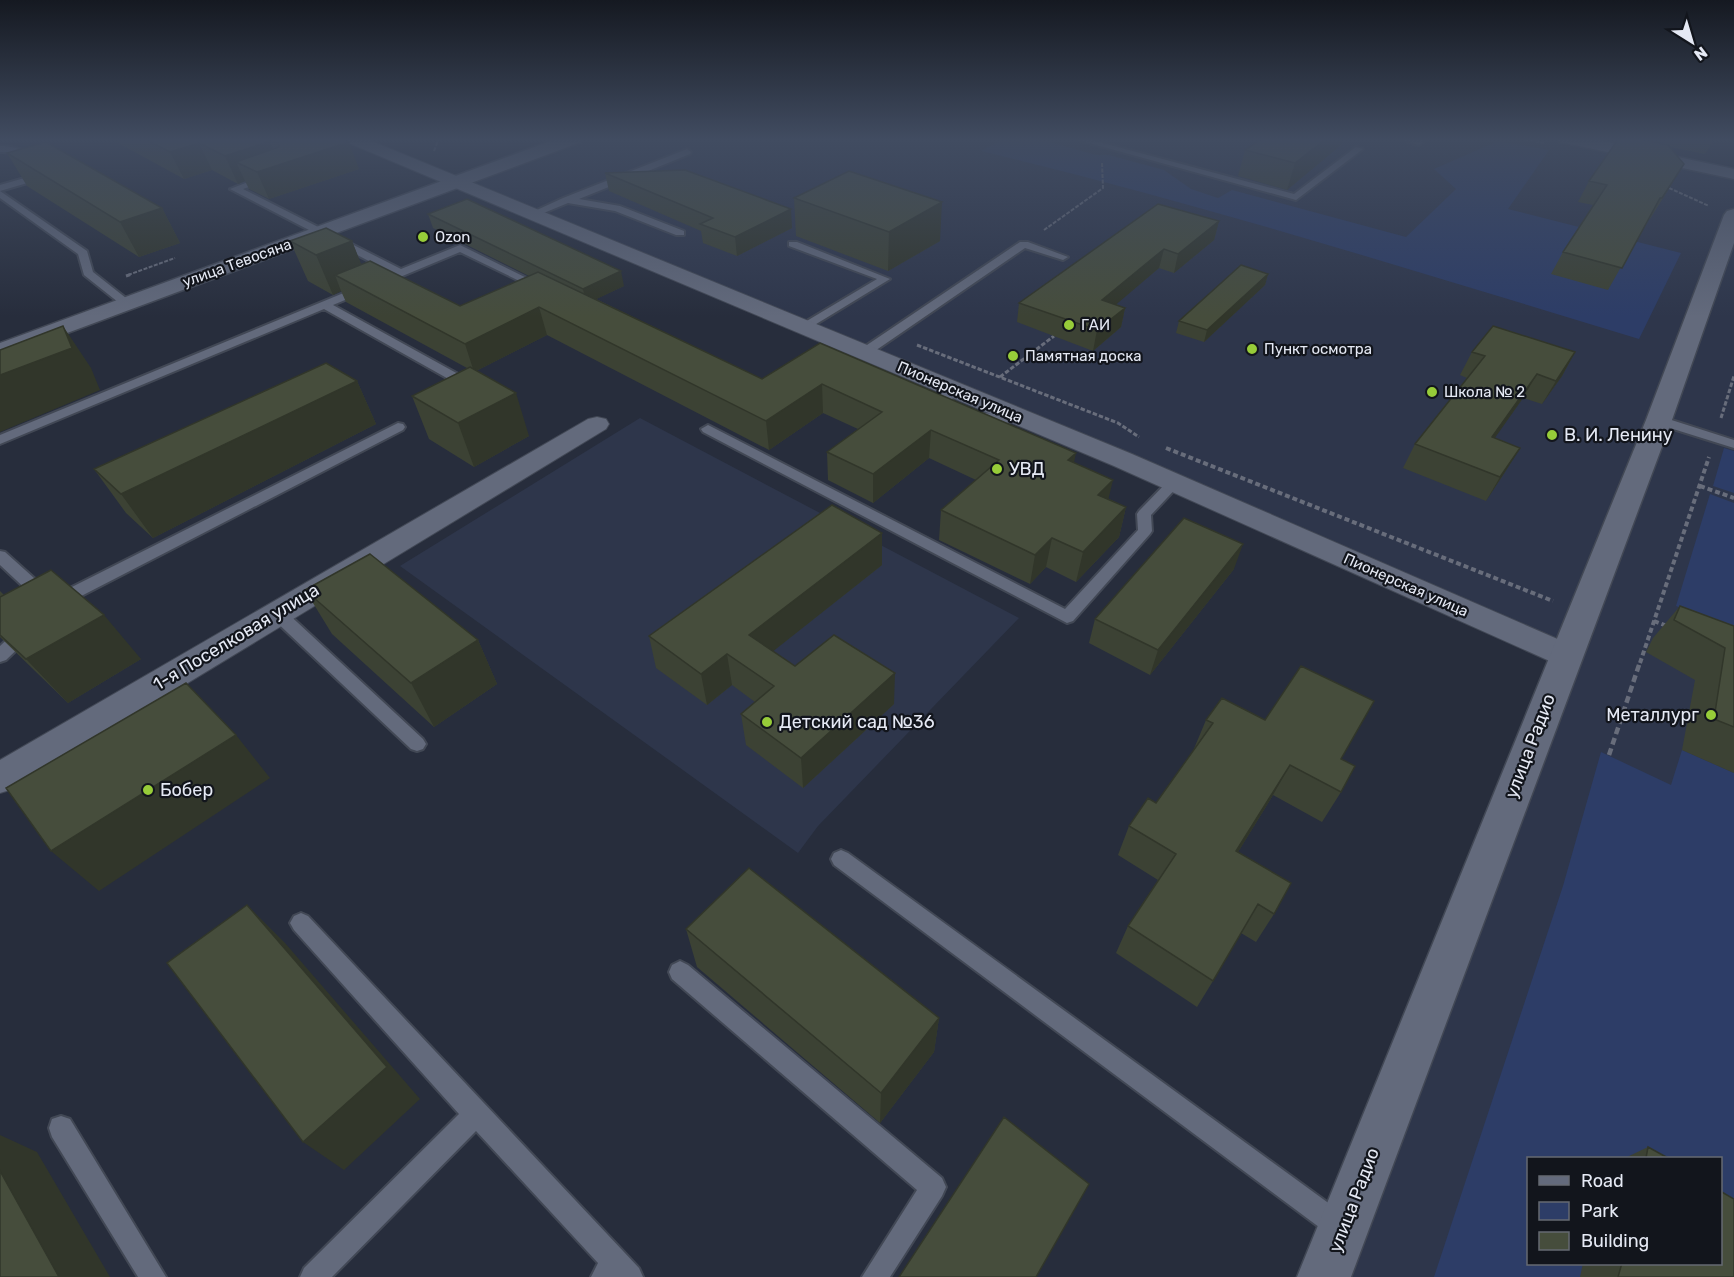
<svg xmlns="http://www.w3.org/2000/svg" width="1734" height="1277" font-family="Rubik,sans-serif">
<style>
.built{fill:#2e364b;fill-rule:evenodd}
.green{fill:#2d3d67;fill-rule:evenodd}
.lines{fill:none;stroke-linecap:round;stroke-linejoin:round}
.lane-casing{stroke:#424855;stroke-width:4}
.street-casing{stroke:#424855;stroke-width:2}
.secondary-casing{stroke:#424855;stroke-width:3}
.path-far3{stroke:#686d7b;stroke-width:2;stroke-dasharray:4 1.5;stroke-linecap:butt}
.path-far2{stroke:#686d7b;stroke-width:3;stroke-dasharray:4.5 2;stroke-linecap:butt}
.path-far1{stroke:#686d7b;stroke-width:4;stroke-dasharray:5 3;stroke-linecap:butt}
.path{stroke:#686d7b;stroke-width:4.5;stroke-dasharray:7 4;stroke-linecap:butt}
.lane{fill:#636a7c;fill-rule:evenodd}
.street{fill:#636a7c;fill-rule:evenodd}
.secondary{fill:#636a7c;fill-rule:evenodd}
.wall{fill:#3c4234}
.shaded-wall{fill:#31362a}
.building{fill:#464d3c;stroke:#31362a;stroke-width:1.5}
.poi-dot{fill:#97cc39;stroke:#12151c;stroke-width:2}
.labels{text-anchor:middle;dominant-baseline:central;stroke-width:4.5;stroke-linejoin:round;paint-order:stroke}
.far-poi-label{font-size:15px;fill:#e5e9f4;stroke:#12151c;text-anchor:start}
.far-street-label{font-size:15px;fill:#e5e9f4;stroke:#12151c}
.poi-label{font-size:18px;fill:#e5e9f4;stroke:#12151c;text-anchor:start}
.street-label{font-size:18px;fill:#e5e9f4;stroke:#12151c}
</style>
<rect width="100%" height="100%" fill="#272d3c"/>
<path class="built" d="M575 138H1565L1734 175V1277H1324L1565 655 454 182ZM1528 1158H1720V1264H1528Z
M640 418 1019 618 818 826 798 853 400 566Z"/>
<path class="green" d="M1005 138H1035L1096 155H1109L1164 170 1191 189 1218 198 1232 190 1406 237 1456 189 1434 169 1498 141 1549 150 1508 209 1681 253 1639 339C1421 273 1203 204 981 151Z
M1724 448 1734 451V493L1713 486Z
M1710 494 1734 503V629L1676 606Z
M1682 750 1734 773V1277H1434L1563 886 1601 752 1671 785ZM1528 1158H1720V1264H1528Z"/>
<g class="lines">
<defs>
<path id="lane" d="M1071 138H1084L1294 194 1356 147 1363 149 1296 200Z
M1396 138H1428L1419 145Z
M0 146C20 146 38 156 50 171L41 179 0 191V185L35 175 41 171C29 160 16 151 0 152Z
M687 149 691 152 690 154 579 199 620 206 684 231V235H676L615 211 568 203 534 217 526 215 563 198Z
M266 175 269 176V180L243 189 401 269 460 245 547 288 542 291 538 290 460 252 333 305 469 380 471 383 469 386H461L324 309 0 444V435L392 273 230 189Z
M0 191 87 251 93 272 131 302V306H123L84 275 78 254 0 198Z
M789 242H797L890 279 808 329H800V325L877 279 789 246Z
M1020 242H1028L1068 257 1063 260 1025 248 869 355H861V349Z
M949 383 955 387 952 401C978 424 1013 406 1023 416 1006 432 953 420 939 402L943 387Z
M1659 416 1734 440V448L1654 423 1653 420 1654 417Z
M398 423 403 424 405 427 403 430 58 608H46L0 565V551L5 552 54 596Z
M708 425 1065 609 1138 530 1137 514 1139 511 1170 479 1175 478 1182 482 1151 515 1152 531 1150 534 1073 621 1067 623 703 432 701 429Z
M277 607 283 609 423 739 426 744 423 749 417 751 411 749 271 617 269 613 271 609Z
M24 627 30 629 32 633 30 637 6 660 0 662V646L18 629Z
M841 850 848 853 1349 1218 1353 1227 1349 1236 1340 1240 1331 1236 834 865 831 859 834 853Z
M301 913 308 916 639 1268 643 1277H591L598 1263 476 1131 332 1277H300L304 1268 459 1114 294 930 290 923 294 916Z
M680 961 688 965 942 1178 946 1187 942 1196 890 1277H862L917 1190 672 979 669 972 672 965Z
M61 1116 70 1119 166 1277H138L52 1137 49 1128 52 1119Z"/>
<path id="street" d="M342 138H364L1132 454 1576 647 1581 655 1576 663 1565 667 1554 663 1114 466 344 141Z
M597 417 606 419 609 424 606 429 13 789 0 793V760L588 419Z"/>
<path id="secondary" d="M559 138H583L581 142 0 358V343Z
M1557 138H1589L1734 169V179L1565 143 1559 142Z
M1734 209V243L1672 420 1351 1277H1297L1646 420 1724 215 1727 211Z"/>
</defs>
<use href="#lane" class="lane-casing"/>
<use href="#street" class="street-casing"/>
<use href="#secondary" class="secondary-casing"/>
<path class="path-far3" d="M1519 138 1544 143
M434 151 439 138
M1669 188 1709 206
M1044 230 1103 188 1102 163
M128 275 175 258"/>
<path class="path-far2" d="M126 276 132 274
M917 345 1118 423 1139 437
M1000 377 1054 336
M1721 418 1734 376"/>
<path class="path-far1" d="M1166 448 1553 601
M1700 486 1734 498
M1654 621 1667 626
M1640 663 1709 457"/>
<path class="path" d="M1609 755 1640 662"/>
<use href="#lane" class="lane"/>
<use href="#street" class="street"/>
<use href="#secondary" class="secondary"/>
</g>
<path class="wall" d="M109 138H341L359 169 269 199 249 189 245 181 238 184 212 170 184 179Z
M1263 138H1344L1341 145 1287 190 1238 176 1245 150Z
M1619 138H1715L1705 154 1670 147 1672 184 1650 219H1648L1608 290 1551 274 1563 252 1593 205 1578 202 1589 181Z
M7 153 162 208 180 243 139 257 27 186Z
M605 173 792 228 737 256 703 243 701 231 609 191Z
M794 198 940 241 888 271 796 236Z
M428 214 624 286 596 299 762 379 820 343 1074 463 1109 499 1126 507 1119 537 1076 582 1046 567 1030 584 939 540 941 510 976 480 929 458 873 503 828 480 827 452 858 429 823 413 769 450 547 335 476 371 529 436 474 467 429 439 412 396 467 368 346 302 341 291 333 295 308 281 290 241H352L361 265 460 306 529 276 433 228Z
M1219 221 1214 240 1174 273 1159 268 1116 304 1125 308 1121 327 1093 351 1017 322 1019 303Z
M1268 274 1265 285 1204 342 1176 333 1179 321Z
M1472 352H1575L1562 376 1542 404 1523 398 1494 438 1520 448 1505 472 1486 501 1403 468 1415 444 1467 378 1460 375Z
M357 381 376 424 153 538 126 513 94 469Z
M882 565 773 651 795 666 894 704 803 788 746 745 741 714 755 702 732 685 707 705 656 668 649 636Z
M1234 569 1150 675 1089 643 1095 619Z
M305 590 478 640 497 684 434 727 332 634Z
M0 591 4 595 141 659 68 703 0 637Z
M1680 606 1734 626V773L1682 750 1695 680 1646 652 1653 638Z
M1206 720 1341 759V792L1322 822 1273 795 1238 852 1274 914 1256 942 1241 933 1213 981 1197 1007 1116 953 1128 926 1158 880 1118 855 1129 826 1156 803 1193 751Z
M686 929 939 1018 934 1052 880 1123 697 967Z
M1648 1147 1668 1158H1625Z
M1583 1263H1720L1734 1277H1580Z"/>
<path class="shaded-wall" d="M167 138H232L199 143 212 170 184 179 170 152 173 151Z
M255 138 279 143 270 141 280 164 349 142 359 169 269 199 257 172 236 162 245 181 238 184 225 156Z
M1327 138H1344L1341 145 1287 190 1295 163Z
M942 202 940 241 888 271 889 232Z
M162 208 180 243 139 257 120 222Z
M791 209 792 228 737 256 735 237Z
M1219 221 1214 240 1174 273 1178 254Z
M352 241 368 281 335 275 341 291 333 295 316 255Z
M1164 249 1159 268 1099 319 1102 300Z
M621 271 624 286 586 304 583 289Z
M1268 274 1265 285 1204 342 1207 330Z
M539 307 547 335 474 372 465 344Z
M1125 308 1121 327 1093 351 1097 330Z
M63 326 91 368 100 390 0 432V375Z
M1575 352 1562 376 1542 404 1556 381Z
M1537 374 1523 398 1478 462 1492 437Z
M357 381 376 424 153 538 121 494Z
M822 384 823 413 769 450 766 421Z
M516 393 529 436 474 467 458 423Z
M931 430 929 458 873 503V474Z
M1520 448 1505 472 1486 501 1500 477Z
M1076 453 1070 482 1068 460Z
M1113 480 1106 509 1098 495Z
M1126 507 1119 537 1076 582 1083 552Z
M882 533V565L753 667 749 635Z
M1052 538 1046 567 1030 584 1035 555Z
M1243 544 1234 569 1150 675 1158 650Z
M104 615 141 659 68 703 26 659Z
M478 640 497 684 434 727 411 683Z
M727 654 732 685 707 705 701 674Z
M895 673 894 704 803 788 801 758Z
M236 735 270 778 99 891 51 851Z
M1290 765 1273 795 1221 880 1236 851Z
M247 905 285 943 420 1099 344 1170 303 1142Z
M939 1018 934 1052 880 1123 881 1093Z
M0 1135 37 1152 110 1277H59L0 1171Z"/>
<path class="building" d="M143 138H157L162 140 170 138H341L349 142 257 172 236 162 279 147V143L270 141 225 156 199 143 170 152Z
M1263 138H1327L1295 163 1245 150Z
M1619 138H1634L1668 145 1684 164 1662 198H1660L1622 268 1563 252 1607 185 1589 181Z
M46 142 162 208 120 222 7 153Z
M685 170 791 209 735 237 700 224 713 218 605 173Z
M849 171 942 202 889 232 794 198Z
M467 199 621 271 583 289 428 214Z
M1158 204 1219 221 1178 254 1164 249 1102 300 1125 308 1097 330 1019 303Z
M326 228 352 241 316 255 290 241Z
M370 261 460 306 538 272 762 379 820 343 1076 453 1068 460 1113 480 1098 495 1126 507 1083 552 1052 538 1035 555 941 510 999 460 931 430 873 474 827 452 882 412 822 384 766 421 539 307 465 344 335 275Z
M1241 265 1268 274 1207 330 1179 321Z
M63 326 72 348 0 375V350Z
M1493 326 1575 352 1556 381 1537 374 1492 437 1520 448 1500 477 1415 444 1485 356 1472 352Z
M326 363 357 381 121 494 94 469Z
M470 367 516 393 458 423 412 396Z
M832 505 882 533 749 635 795 666 834 635 895 673 801 758 741 714 774 686 727 654 701 674 649 636Z
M1184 518 1243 544 1158 650 1095 619Z
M370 554 478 640 411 683 305 590Z
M51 570 104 615 26 659 0 635V597Z
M1680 606 1734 626V727L1714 719 1725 648 1674 620Z
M1301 666 1374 701 1341 759 1355 766 1341 792 1290 765 1236 851 1291 883 1274 914 1258 904 1213 981 1128 926 1176 854 1129 826 1148 798 1156 803 1213 723 1206 720 1222 698 1265 720Z
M186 683 236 735 51 851 6 788Z
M749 868 939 1018 881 1093 686 929Z
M247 905 387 1067 303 1142 167 963Z
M1004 1117 1089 1184 1036 1277H899Z
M1648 1147 1668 1158H1646Z
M0 1171 59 1277H0Z
M1720 1191 1734 1199V1277H1618L1622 1263H1720Z"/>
<linearGradient id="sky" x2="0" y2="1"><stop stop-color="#151921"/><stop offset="0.44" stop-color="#414c61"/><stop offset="1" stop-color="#414c61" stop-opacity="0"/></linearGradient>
<rect width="1734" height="317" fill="url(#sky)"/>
<g class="poi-dot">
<circle cx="423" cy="237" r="6"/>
<circle cx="1069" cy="325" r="6"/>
<circle cx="1252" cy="349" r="6"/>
<circle cx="1013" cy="356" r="6"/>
<circle cx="1432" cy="392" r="6"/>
<circle cx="1552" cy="435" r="6"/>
<circle cx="997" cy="469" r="6"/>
<circle cx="1711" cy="715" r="6"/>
<circle cx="767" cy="722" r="6"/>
<circle cx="148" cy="790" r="6"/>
</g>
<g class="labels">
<g class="far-poi-label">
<text x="435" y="237">Ozon</text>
<text x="1081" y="325">ГАИ</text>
<text x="1264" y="349">Пункт осмотра</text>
<text x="1025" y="356">Памятная доска</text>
<text x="1444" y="392">Школа № 2</text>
</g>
<g class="far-street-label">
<text transform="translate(237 263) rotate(-20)">улица Тевосяна</text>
<text transform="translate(960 392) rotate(23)">Пионерская улица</text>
<text transform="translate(1406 585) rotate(24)">Пионерская улица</text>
</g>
<g class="poi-label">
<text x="1564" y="435">В. И. Ленину</text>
<text x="1009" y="469">УВД</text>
<text x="1699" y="715" text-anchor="end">Металлург</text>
<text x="779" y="722">Детский сад №36</text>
<text x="160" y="790">Бобер</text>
</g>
<g class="street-label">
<text transform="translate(236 637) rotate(-31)">1-я Поселковая улица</text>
<text transform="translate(1530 746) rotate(-69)">улица Радио</text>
<text transform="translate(1354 1200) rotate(-69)">улица Радио</text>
</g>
</g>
<rect x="1527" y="1157" width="195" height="108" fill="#12151c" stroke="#666a72" stroke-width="1.5"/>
<rect x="1539" y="1176" width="30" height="9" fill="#636a7c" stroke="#666a72" stroke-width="1.5"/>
<text x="1581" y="1187" font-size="18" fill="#e5e9f4">Road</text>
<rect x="1539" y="1202" width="30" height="18" fill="#2d3d67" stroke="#666a72" stroke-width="1.5"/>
<text x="1581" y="1217" font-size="18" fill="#e5e9f4">Park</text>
<rect x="1539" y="1232" width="30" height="18" fill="#464d3c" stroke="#666a72" stroke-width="1.5"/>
<text x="1581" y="1247" font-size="18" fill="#e5e9f4">Building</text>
<g transform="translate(1692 42) rotate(143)" stroke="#12151c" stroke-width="4.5" paint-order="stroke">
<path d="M0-4.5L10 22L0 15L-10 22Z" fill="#e5e9f4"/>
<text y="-9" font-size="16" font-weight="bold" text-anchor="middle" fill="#e5e9f4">N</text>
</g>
</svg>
